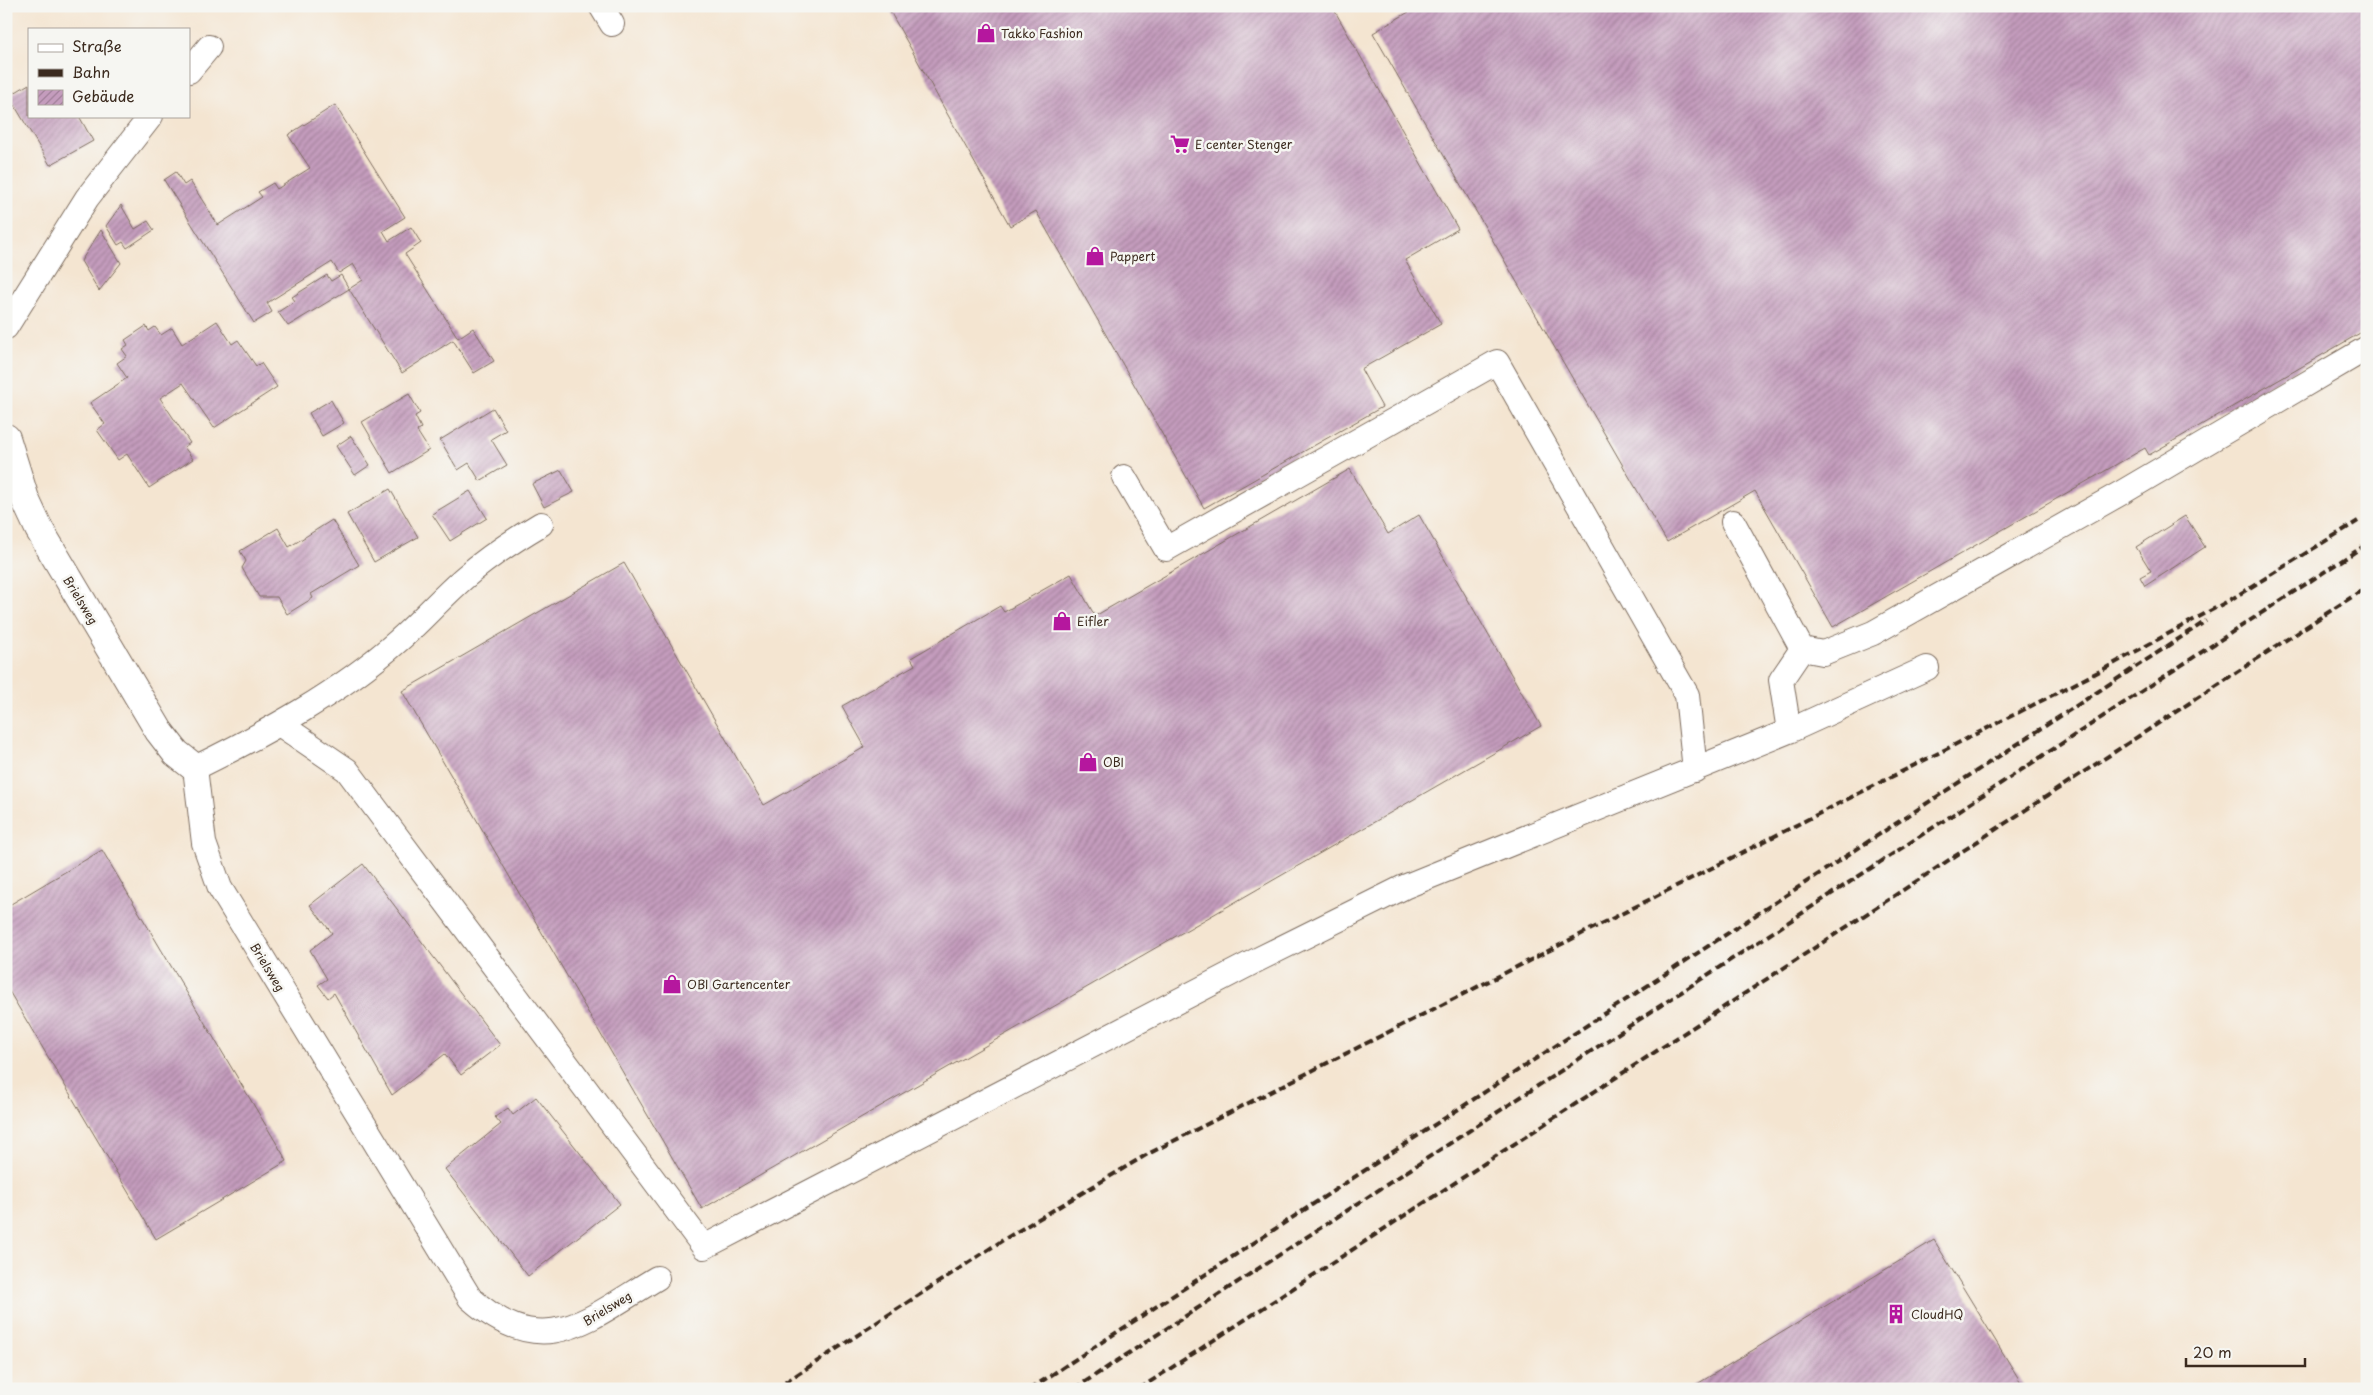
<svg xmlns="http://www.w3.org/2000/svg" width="2373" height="1395" font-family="'Playpen Sans',sans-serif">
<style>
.building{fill:url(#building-hatch)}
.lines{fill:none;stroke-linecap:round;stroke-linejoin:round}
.service-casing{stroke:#7c6b5d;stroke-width:26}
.minor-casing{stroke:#7c6b5d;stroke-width:30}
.service{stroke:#fff;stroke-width:24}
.minor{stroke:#fff;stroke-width:28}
.rail{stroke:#3b2a1e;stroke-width:4;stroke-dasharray:8 4;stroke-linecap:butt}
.labels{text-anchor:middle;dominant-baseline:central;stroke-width:5;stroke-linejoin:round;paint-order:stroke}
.poi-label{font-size:12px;fill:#3b2a1e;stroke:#f6f6f2;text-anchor:start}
.street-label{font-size:12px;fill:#3b2a1e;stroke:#f6f6f2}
</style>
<defs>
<pattern id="building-hatch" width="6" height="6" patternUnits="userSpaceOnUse" patternTransform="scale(1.25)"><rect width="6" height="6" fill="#c49cbd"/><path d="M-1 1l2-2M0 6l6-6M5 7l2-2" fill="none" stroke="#a07f99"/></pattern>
</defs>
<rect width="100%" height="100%" fill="#f6f6f2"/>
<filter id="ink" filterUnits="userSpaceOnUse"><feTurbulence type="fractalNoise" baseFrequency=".02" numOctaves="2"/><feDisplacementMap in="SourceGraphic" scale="10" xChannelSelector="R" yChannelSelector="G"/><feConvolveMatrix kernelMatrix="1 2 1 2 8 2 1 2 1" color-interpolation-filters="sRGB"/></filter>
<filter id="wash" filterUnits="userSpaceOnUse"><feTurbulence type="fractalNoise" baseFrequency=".0096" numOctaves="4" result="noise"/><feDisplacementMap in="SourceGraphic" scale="20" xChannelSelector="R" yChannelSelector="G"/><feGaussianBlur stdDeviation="1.12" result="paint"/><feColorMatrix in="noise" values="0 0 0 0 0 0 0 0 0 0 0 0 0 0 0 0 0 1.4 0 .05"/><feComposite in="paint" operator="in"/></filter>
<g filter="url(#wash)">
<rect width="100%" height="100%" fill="#f4e5d1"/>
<g id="blocks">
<path class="building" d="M887 6H1332L1458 229 1405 260 1441 324 1361 369 1382 407 1204 508 1036 211 1010 226Z
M1419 6H2367V329L2149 455 2145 448 1833 627 1755 491 1667 542 1373 33Z
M29 84V116H79L93 141 50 165 9 96Z
M335 105 405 217 383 231 389 241 411 227 421 243 405 254 458 338 473 328 494 361 474 373 453 340 402 373 349 289 363 280 353 264 339 273 332 262 267 303 272 312 254 323 164 180 176 172 184 185 190 181 218 225 262 197 258 192 273 183 277 189 310 168 288 135Z
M121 205 135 229 148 221 154 230 127 248 123 242 118 245 106 226Z
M101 230 121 263 99 291 81 261Z
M327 275 331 281 341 275 349 289 288 326 278 312 295 301 292 297Z
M217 321 232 344 238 340 256 366 261 363 277 387 214 428 183 383 160 398 190 443 184 447 193 459 149 488 127 454 118 460 97 430 105 424 90 403 127 378 117 363 127 356 122 349 128 345 125 340 146 326 149 331 155 327 161 335 172 328 182 344Z
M409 394 420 413 415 416 421 428 417 431 429 450 392 473 362 422Z
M331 400 344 423 322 436 309 413Z
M493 408 506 430 491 439 507 465 480 481 469 463 458 470 440 440Z
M351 436 370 465 355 475 336 446Z
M1350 469 1388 534 1419 515 1541 726 702 1209 402 691 624 563 764 805 865 747 842 706 915 665 911 658 1000 606 1004 612 1071 574 1095 616Z
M561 470 574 492 544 507 532 484Z
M390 489 418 537 374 562 347 514Z
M470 491 487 518 450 541 432 514Z
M2185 516 2205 547 2145 586 2140 577 2151 571 2136 547Z
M332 520 359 565 311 594 313 598 287 614 277 597H259L242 568 246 561 240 551 278 528 289 547Z
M102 850 287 1161 156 1239 6 986V907Z
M363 864 500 1045 461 1075 445 1054 392 1095 334 993 328 998 318 985 327 979 310 950 332 933 310 905Z
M536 1097 620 1204 528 1276 445 1169 501 1124 495 1117 508 1108 513 1115Z
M1934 1240 2025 1389H1689Z"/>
</g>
</g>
<g filter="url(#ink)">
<use href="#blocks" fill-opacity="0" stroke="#7c6b5d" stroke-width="1"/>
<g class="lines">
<defs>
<path id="service" d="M601 6 612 24
M189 71 209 47
M6 327 87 198 151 116
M1124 477 1166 549 1497 362 1687 695 1695 770
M1733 522 1802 649
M541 524C514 540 488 557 464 578 441 598 421 621 398 641 338 694 266 733 195 768L204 843 220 888 470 1298C544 1364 588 1319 657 1278
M281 725 347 770 704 1247 1257 960 1404 887 1789 731 1927 668
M1789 731 1781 680 1802 649 1823 653 1873 633 2121 493 2367 348"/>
<path id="minor" d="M6 438 25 499 39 529 159 731 176 753 195 768"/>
</defs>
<use href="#service" class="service-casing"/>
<use href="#minor" class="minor-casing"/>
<use href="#service" class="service"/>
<use href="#minor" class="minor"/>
<path class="rail" d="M775 1389 1003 1240 1146 1155 2102 670 2230 600 2358 521
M1030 1389 2206 621
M1074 1389 2367 544
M1139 1389 2367 587"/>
</g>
</g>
<defs>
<symbol id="shop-bare" viewBox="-9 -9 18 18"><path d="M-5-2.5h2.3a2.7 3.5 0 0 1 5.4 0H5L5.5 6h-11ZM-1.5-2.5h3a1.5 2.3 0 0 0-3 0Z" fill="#b5179e" stroke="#f6f6f2" stroke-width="2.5" paint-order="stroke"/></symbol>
<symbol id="supermarket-bare" viewBox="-9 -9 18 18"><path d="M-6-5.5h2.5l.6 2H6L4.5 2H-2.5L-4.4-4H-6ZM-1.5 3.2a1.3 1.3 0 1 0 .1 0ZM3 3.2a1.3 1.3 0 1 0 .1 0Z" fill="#b5179e" stroke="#f6f6f2" stroke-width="2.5" paint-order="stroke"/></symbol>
<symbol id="building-bare" viewBox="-9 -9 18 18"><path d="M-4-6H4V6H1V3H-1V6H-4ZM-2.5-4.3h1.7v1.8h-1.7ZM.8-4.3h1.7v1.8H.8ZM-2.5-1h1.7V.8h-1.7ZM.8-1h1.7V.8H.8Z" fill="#b5179e" stroke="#f6f6f2" stroke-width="2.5" paint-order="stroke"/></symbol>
</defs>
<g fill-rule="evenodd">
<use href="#shop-bare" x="972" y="19" width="28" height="28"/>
<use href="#supermarket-bare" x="1166" y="130" width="28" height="28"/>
<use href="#shop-bare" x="1081" y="242" width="28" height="28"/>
<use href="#shop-bare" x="1048" y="607" width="28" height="28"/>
<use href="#shop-bare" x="1074" y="748" width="28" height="28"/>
<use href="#shop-bare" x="658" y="970" width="28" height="28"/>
<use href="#building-bare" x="1882" y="1300" width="28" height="28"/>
</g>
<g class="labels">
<g class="poi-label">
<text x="1001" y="33">Takko Fashion</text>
<text x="1195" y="144">E center Stenger</text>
<text x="1110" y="256">Pappert</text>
<text x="1077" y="621">Eifler</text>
<text x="1103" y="762">OBI</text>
<text x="687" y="984">OBI Gartencenter</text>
<text x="1911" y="1314">CloudHQ</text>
</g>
<g class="street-label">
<text transform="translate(81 600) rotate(59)">Brielsweg</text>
<text transform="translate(268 967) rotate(59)">Brielsweg</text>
<text transform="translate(607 1308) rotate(-31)">Brielsweg</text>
</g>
</g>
<rect width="2373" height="1395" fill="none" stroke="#f6f6f2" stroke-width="25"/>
<rect x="28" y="28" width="162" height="90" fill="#f6f6f2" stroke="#aba49d"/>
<rect x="38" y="44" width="25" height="8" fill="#ffffff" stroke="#aba49d"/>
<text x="72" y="52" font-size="15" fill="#3b2a1e">Straße</text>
<rect x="38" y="69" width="25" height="8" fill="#3b2a1e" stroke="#aba49d"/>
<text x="72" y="78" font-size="15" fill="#3b2a1e">Bahn</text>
<rect x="38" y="90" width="25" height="15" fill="url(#building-hatch)" stroke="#aba49d"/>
<text x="72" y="102" font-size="15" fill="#3b2a1e">Gebäude</text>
<path d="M2186 1358v8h119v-8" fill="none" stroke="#3b2a1e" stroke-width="2.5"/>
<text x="2193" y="1358" font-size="15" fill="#3b2a1e" stroke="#f6f6f2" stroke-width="4" paint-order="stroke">20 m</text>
</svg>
